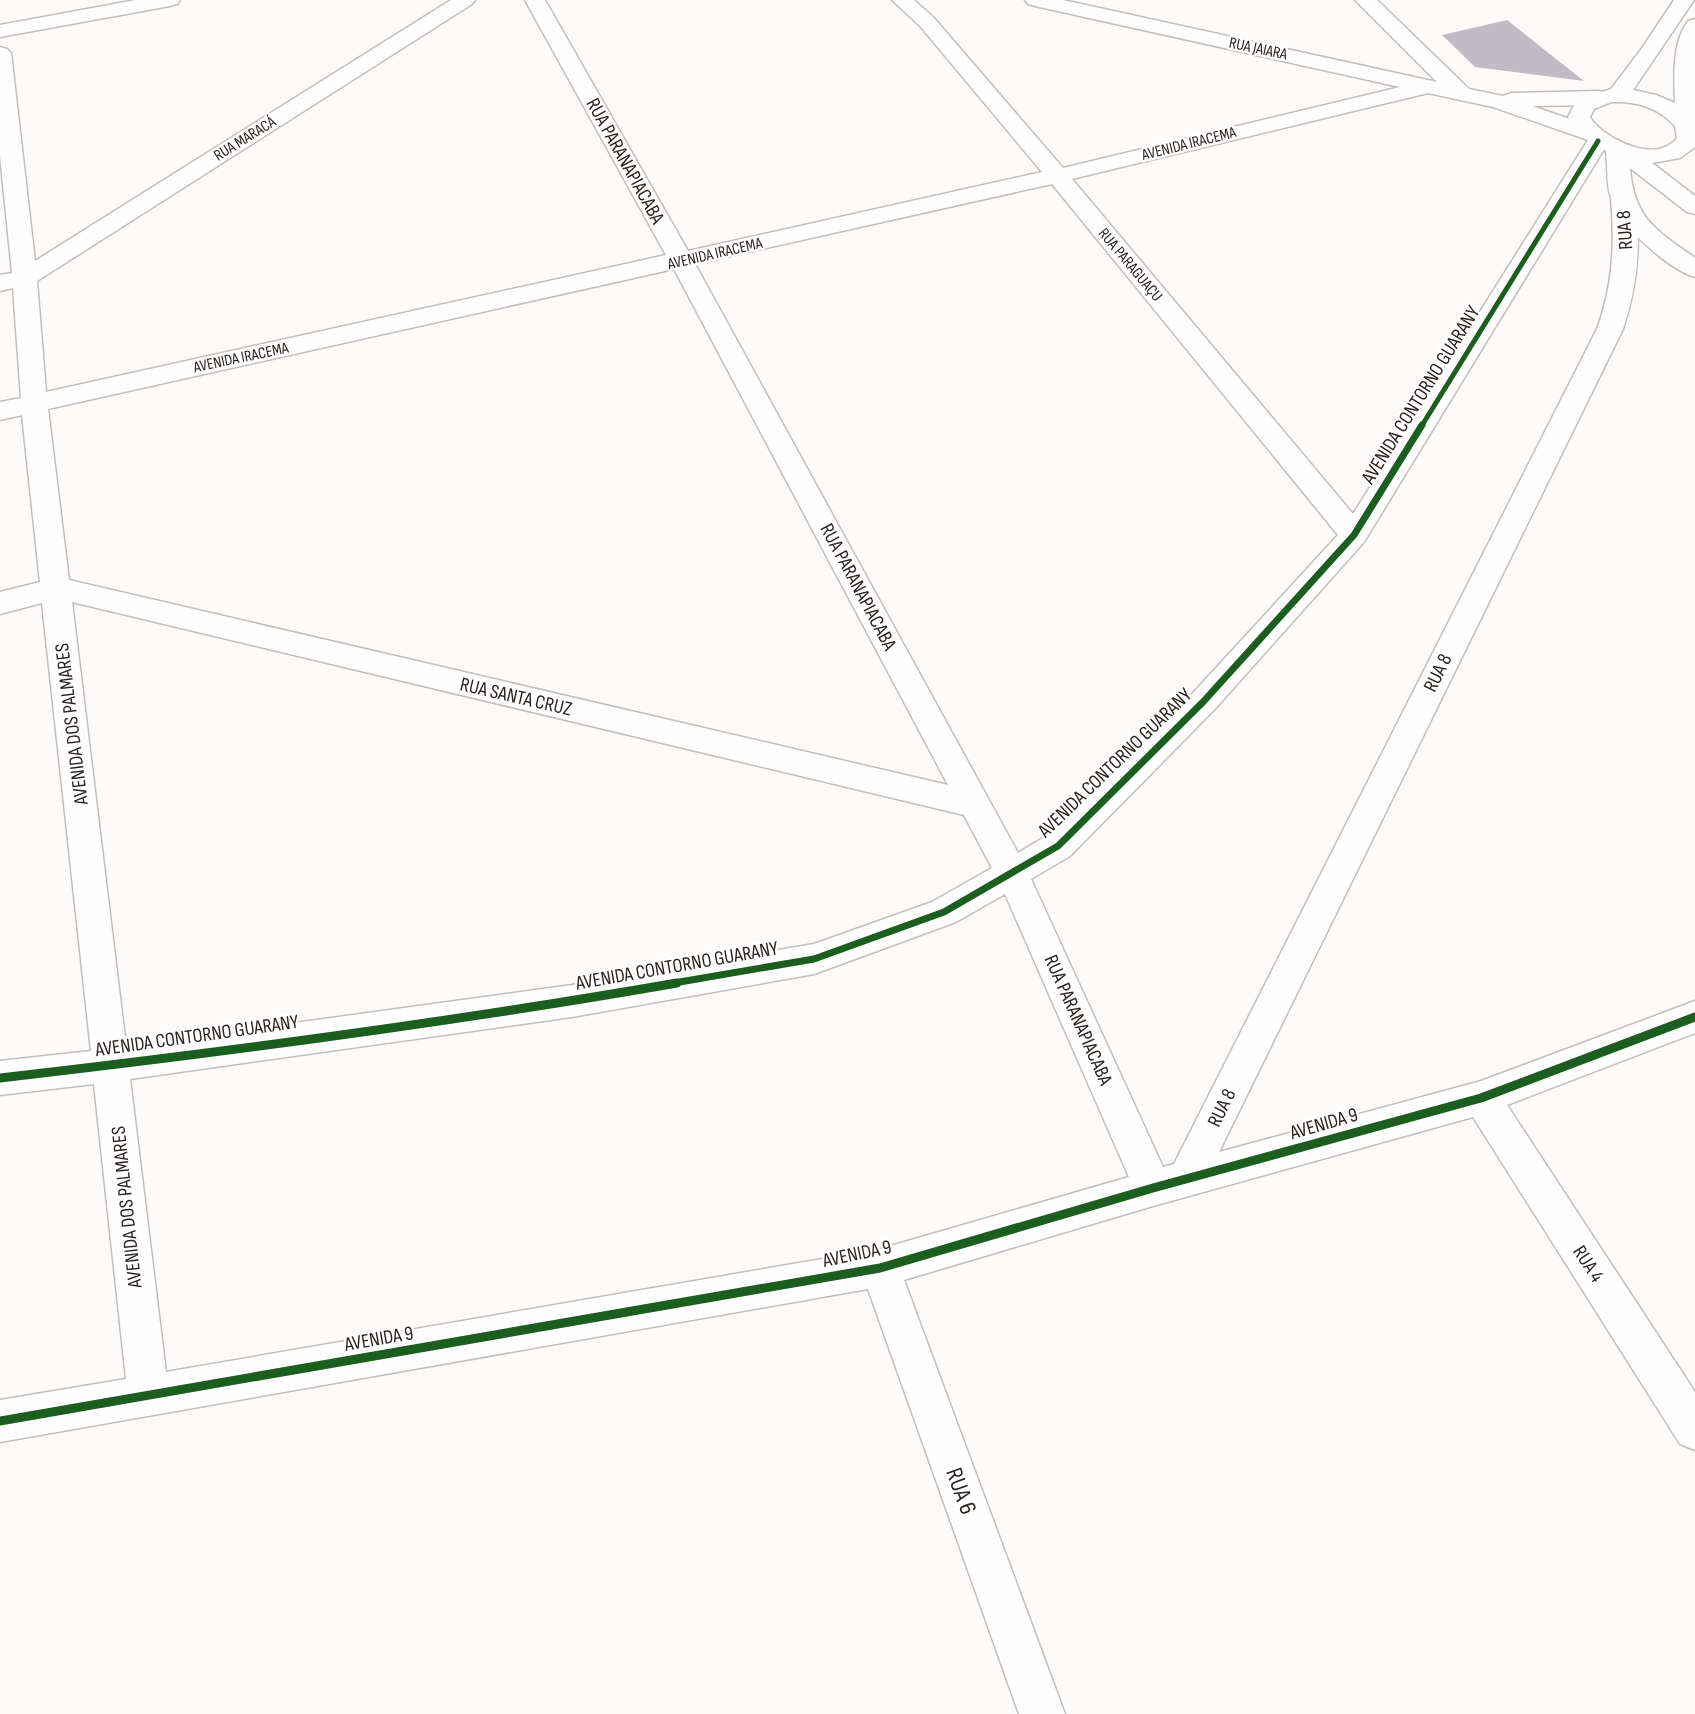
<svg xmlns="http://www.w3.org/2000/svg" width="1695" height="1714" font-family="'Sofia Sans Condensed',sans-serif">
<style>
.building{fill:#bfbdc3}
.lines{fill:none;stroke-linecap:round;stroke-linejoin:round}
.street-casing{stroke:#c3bebb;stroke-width:3}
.secondary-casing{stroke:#c3bebb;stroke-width:3}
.street{fill:#fffefe;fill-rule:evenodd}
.secondary{fill:#fffefe;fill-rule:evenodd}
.cycleway-far2-casing{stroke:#fff;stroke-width:8}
.cycleway-far1-casing{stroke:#fff;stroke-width:10}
.cycleway-casing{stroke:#fff;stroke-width:13}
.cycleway-far2{stroke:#1b5e20;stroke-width:5}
.cycleway-far1{stroke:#1b5e20;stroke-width:7}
.cycleway{stroke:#1b5e20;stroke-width:9}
.labels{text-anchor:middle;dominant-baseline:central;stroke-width:5;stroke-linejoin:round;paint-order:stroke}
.far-street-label{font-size:16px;fill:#2a221f;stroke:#fff}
.street-label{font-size:20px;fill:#2a221f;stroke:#fff}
.near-street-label{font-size:24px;fill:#2a221f;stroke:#fff}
</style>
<rect width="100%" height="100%" fill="#fdfbf9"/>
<path class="building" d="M1507 20 1584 81 1475 67 1442 35Z"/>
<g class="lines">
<defs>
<path id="street" d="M136 0H180L177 4 170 6 0 37V25Z
M451 0H475L472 4 37 281 46 392 666 255 525 0H545L688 251 1042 172 920 26 892 0H914L934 18 1063 168 1400 87 1035 6 1028 4 1025 0H1063L1437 82 1355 0H1377L1469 89 1503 96 1511 93 1599 91 1607 93 1610 98 1607 103 1599 105 1532 106 1596 128 1598 134 1606 136 1609 141 1364 542 1214 710 1070 856 1031 879 1163 1167 1174 1164 1597 329C1613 285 1615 245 1611 199L1615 194 1623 192 1631 194C1637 202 1636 212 1637 221 1640 259 1635 293 1623 329L1219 1152 1481 1081 1695 1001V1033L1507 1105 1695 1392V1450L1680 1444 1473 1117 1153 1206 904 1280 1065 1714H1019L868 1289 0 1442V1400L126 1379 94 1084 0 1095V1061L91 1051 42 603 0 614V592L40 582 22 415 0 420V402L21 398 13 288 0 291V275L12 273 0 155V47L7 49 11 53 35 261ZM1428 93 1493 107 1588 140 1353 514 1072 179ZM1052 184 1338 535 1192 694 1046 836 1018 853 695 264ZM674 269 948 785 69 580 48 409ZM72 602 964 815 992 868 932 902 814 944 572 985 126 1046ZM1005 894 1129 1177 880 1249 166 1372 130 1079 572 1017 814 974 956 922Z"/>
<path id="secondary" d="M1674 0H1694L1633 90 1656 95 1675 103C1674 76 1672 43 1688 21L1695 19V147L1680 158 1652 163 1695 196V214L1687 212 1630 168C1634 219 1656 230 1695 258V277C1668 269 1620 226 1611 198 1606 184 1608 167 1606 151L1578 135 1568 117 1577 100 1611 89 1640 51ZM1611 102C1636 101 1658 107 1675 126L1677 139C1674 141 1669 146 1665 147 1643 157 1601 136 1590 117L1594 109Z"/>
</defs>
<use href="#street" class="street-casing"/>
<use href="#secondary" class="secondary-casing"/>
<use href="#street" class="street"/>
<use href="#secondary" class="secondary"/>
<defs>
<path id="cycleway-far2" d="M1421 427 1598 141"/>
<path id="cycleway-far1" d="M668 984 814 959 944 912 1058 846 1203 702 1354 535 1422 425"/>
<path id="cycleway" d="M0 1078C226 1052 453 1022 677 983
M0 1421 880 1268 1153 1188 1481 1098 1695 1017"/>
</defs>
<use href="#cycleway-far2" class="cycleway-far2-casing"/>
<use href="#cycleway-far1" class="cycleway-far1-casing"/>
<use href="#cycleway" class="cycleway-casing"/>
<use href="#cycleway-far2" class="cycleway-far2"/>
<use href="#cycleway-far1" class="cycleway-far1"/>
<use href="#cycleway" class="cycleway"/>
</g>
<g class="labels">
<g class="far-street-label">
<text transform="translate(1258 49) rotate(12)">RUA JAIARA</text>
<text transform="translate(245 139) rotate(-32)">RUA MARACÁ</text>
<text transform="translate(1189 144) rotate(-14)">AVENIDA IRACEMA</text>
<text transform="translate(715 254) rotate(-13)">AVENIDA IRACEMA</text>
<text transform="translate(1130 265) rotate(50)">RUA PARAGUAÇU</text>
<text transform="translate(241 358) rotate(-12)">AVENIDA IRACEMA</text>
</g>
<g class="street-label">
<text transform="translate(625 161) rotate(61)">RUA PARANAPIACABA</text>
<text transform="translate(1625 230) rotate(-94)">RUA 8</text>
<text transform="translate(1421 395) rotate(-58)">AVENIDA CONTORNO GUARANY</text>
<text transform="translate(858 587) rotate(62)">RUA PARANAPIACABA</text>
<text transform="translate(1438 673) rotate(-64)">RUA 8</text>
<text transform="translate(516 697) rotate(13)">RUA SANTA CRUZ</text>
<text transform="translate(72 724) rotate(-97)">AVENIDA DOS PALMARES</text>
<text transform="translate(1115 763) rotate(-44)">AVENIDA CONTORNO GUARANY</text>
<text transform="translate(677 966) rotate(-10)">AVENIDA CONTORNO GUARANY</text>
<text transform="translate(1078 1020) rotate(66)">RUA PARANAPIACABA</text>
<text transform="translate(197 1036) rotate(-8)">AVENIDA CONTORNO GUARANY</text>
<text transform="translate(1222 1108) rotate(-64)">RUA 8</text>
<text transform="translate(1324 1124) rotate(-16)">AVENIDA 9</text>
<text transform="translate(127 1207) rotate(-96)">AVENIDA DOS PALMARES</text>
<text transform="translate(857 1254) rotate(-12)">AVENIDA 9</text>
<text transform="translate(1588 1264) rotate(57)">RUA 4</text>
<text transform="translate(379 1339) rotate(-10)">AVENIDA 9</text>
</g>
<g class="near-street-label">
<text transform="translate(961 1491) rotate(70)">RUA 6</text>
</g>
</g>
</svg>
